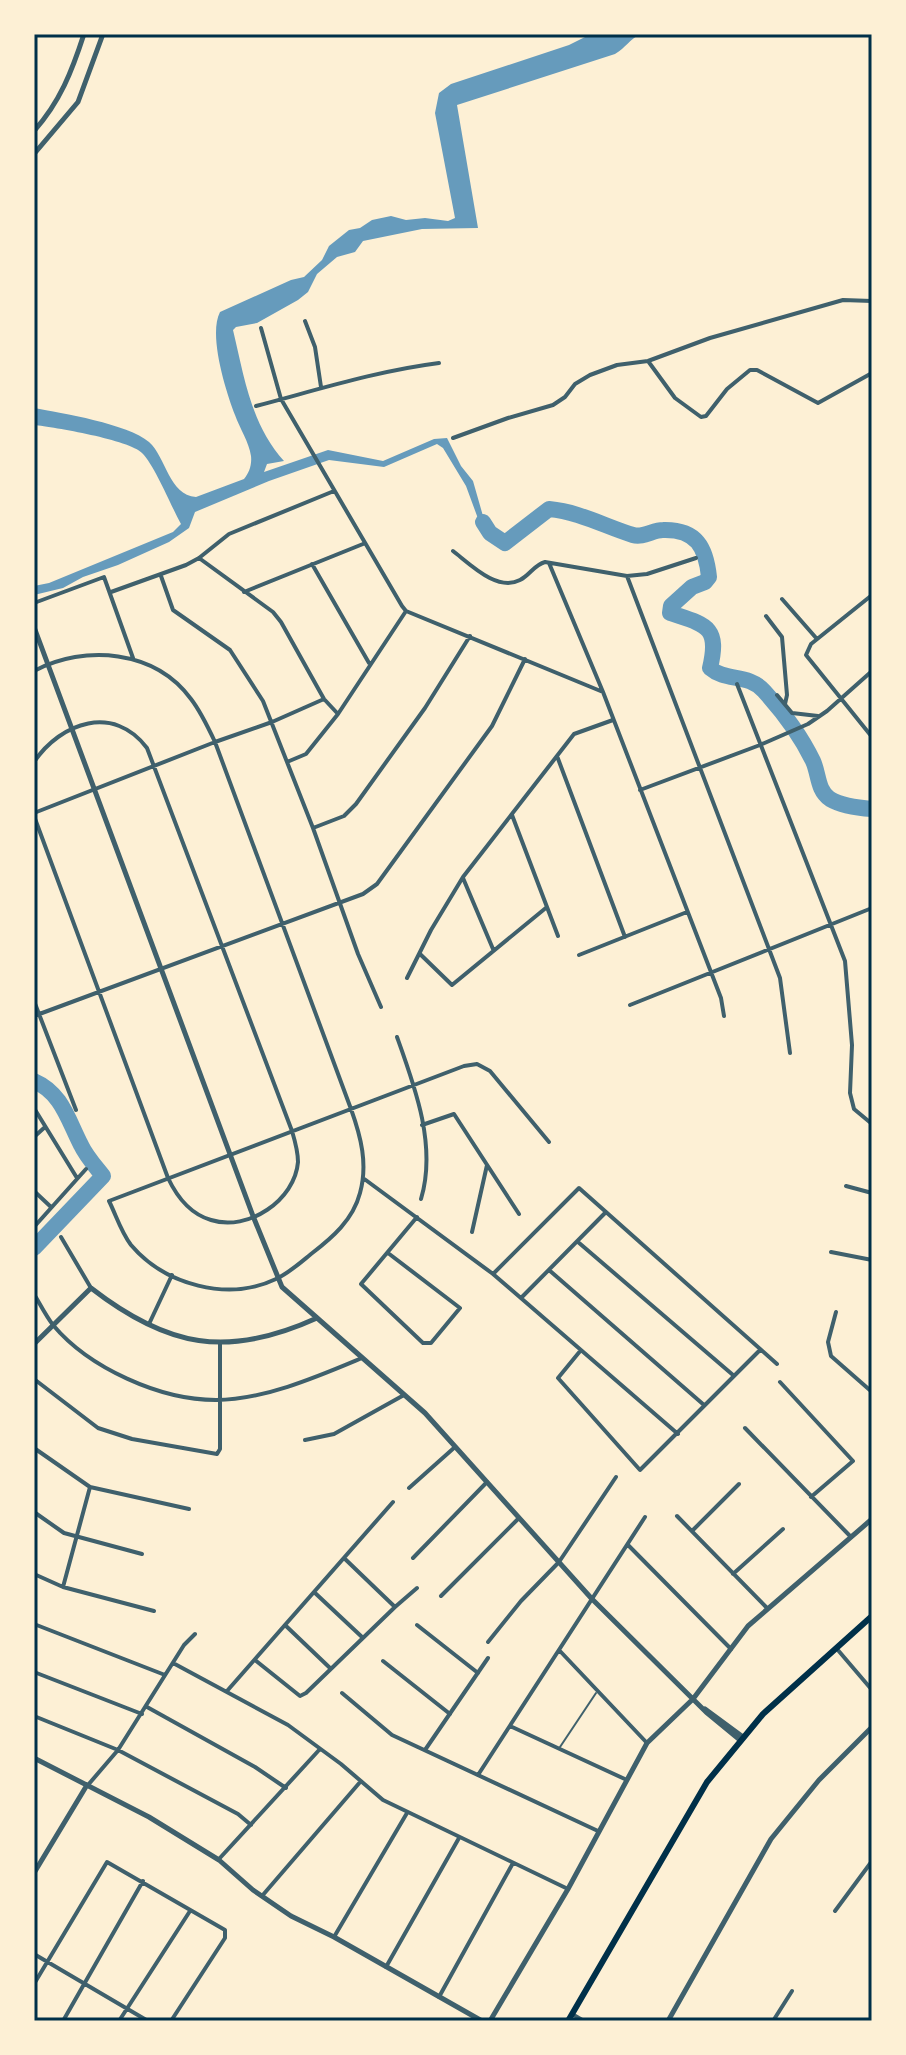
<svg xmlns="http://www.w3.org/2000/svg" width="906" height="2055" font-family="'Fira Sans',sans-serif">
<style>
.water{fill:#669bbc}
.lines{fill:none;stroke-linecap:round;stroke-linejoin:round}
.river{stroke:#669bbc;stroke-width:16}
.service{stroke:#3f606c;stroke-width:2}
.minor{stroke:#3f606c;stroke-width:4}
.tertiary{stroke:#3f606c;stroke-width:5}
.secondary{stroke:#003049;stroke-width:6}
.neatline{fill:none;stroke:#003049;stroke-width:3}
</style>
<rect width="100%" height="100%" fill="#fdf0d5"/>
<path class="water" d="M591 34H641C629 39 626 48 615 54L457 105 478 228 422 229 363 241 355 252 337 257 317 274 308 292 298 300 257 323 236 327 233 330C244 376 251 425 284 461L267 464 264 472 328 450 383 461 434 439 447 438 461 466 473 481 485 523 496 537 494 539 480 524 466 486 443 448 437 444 384 467 329 460 269 481 195 512 189 528 169 542 118 565 83 577 63 588 34 595V586L49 583 173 532 181 524C171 506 155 466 142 453 130 440 54 427 34 425V408C62 413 128 424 149 442 166 457 169 495 196 497L244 479C249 473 252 465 251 456 249 442 240 429 235 415 226 392 208 335 220 312L291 280 304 277 322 260 329 246 349 230 360 228 372 220 391 216 406 220 425 218 448 221 455 218 435 113 439 93 451 84 569 45Z"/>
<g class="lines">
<path class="river" d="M483 522 490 533 505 543 549 509C580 512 604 526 633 535 643 538 653 530 663 530 697 529 706 548 709 577L705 582 692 587 671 606 670 613C706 625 720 626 710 668 726 682 748 673 764 691 784 713 800 734 813 761 819 774 817 790 830 799 842 806 859 808 872 809
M34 1081C62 1093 68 1120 81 1145 86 1156 96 1167 103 1176L34 1248"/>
<path class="service" d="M560 1747 596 1693"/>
<path class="minor" d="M305 321 315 347 321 387
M261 328 281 399 402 606 406 611 603 692
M648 361 675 398 701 417 706 416 727 389 750 370H757L818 403 872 373
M256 406C317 390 376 371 439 363
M453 438 508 418 553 405 565 397 575 384 590 375 617 365 648 361 710 338 843 300 872 301
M453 551C470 564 497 592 520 580 530 575 534 565 545 562L627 576 647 574 696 558
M199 558 273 612 281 622 324 699 338 714
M549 563 603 692 721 998 724 1016
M312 564 369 663
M161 576 173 610 230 650 263 701 313 828 358 954 381 1007
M627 576 780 978 790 1053
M111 592 186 565 199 558 229 534 334 491
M244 592 363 544
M872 595 811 644 806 655 872 737
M782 599 817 639
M34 603 104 577 133 658
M766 616 782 637 787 695 785 704
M34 671C85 644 155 650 191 699 201 712 208 727 215 742L351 1109C361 1137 368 1164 360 1193 353 1220 332 1238 311 1254 300 1263 289 1273 276 1279 228 1302 165 1285 131 1245 121 1232 116 1215 109 1201L464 1066 477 1064 490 1071 549 1142
M737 684 845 961 852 1045 850 1093 854 1109 872 1124
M777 695 792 713 818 716
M557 756 625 937
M34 762C61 722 114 704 147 748L292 1131C295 1141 298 1151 298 1162 295 1200 248 1232 211 1220 190 1214 177 1197 168 1178L34 816
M287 762 306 754 338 714 406 611
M640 790 760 745 808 724 827 711 872 671
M34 813 215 742 272 722 324 699
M512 815 558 936
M313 828 344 816 356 804 425 708 470 636
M463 878 493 949
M420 954 452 985 547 907
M579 955 687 912
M407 978 431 930 463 877 574 734 613 720
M34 1001 76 1110
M630 1005 872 908
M34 1016 363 894 377 884 492 726 525 659
M397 1037C415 1087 437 1146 421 1199
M34 1108 77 1178
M422 1125 454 1114 519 1214
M34 1137 45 1127
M363 1178 493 1274 678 1434
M846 1186 872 1193
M34 1191 51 1207
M34 1227 86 1169
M472 1232 487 1165
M61 1237 91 1288
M578 1242 733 1375
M831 1252 872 1260
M388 1253 460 1308 431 1343H423L361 1284 417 1217
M549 1270 704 1405
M493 1274 579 1188 777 1364
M34 1294C40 1304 46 1316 53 1325 89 1368 160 1400 216 1400 264 1400 319 1376 362 1358
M521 1298 606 1212
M836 1312 828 1342 831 1356 872 1392
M149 1324 172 1275
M581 1350 558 1378 640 1470 760 1350
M34 1379 98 1428 132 1439 217 1454 220 1449V1344
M780 1382 853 1461 811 1497
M745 1428 851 1537
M305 1440 334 1434 404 1395
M34 1448 90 1487 189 1509
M409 1488 455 1447
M34 1512 64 1533 142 1554
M677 1516 767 1608
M692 1531 739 1484
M628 1545 731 1649
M344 1558 395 1607 417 1588
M413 1558 487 1482
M34 1574 63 1587 154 1611
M733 1574 783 1529
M63 1587 90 1487
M314 1592 362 1637
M441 1596 519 1518
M34 1624 165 1675
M285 1625 330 1668
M417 1625 478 1673
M488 1642 521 1601 559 1562 616 1477
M837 1649 872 1690
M559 1650 647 1743
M255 1660 300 1696 306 1693 395 1607
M383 1661 450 1714
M173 1663 288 1725 341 1764 383 1800 568 1889
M34 1672 142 1714
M227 1691 393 1502
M342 1693 392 1735 598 1831
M147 1707 255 1767 286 1788
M34 1716 118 1750 238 1814 251 1825
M510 1726 627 1780
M425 1750 488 1658
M478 1775 645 1517
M88 1785 118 1750 184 1645 195 1634
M219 1859 320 1749
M262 1896 361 1781
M835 1911 872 1861
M334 1937 407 1813
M34 1954 148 2021
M386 1967 459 1838
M34 1984 107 1862 225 1930V1938L171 2021
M439 1997 513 1863
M572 2014 584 2021
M63 2021 143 1881
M119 2021 190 1911
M773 2021 792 1991"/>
<path class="tertiary" d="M34 131C60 102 72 71 84 34
M34 154 78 102 103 34
M34 627 253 1216 282 1287 425 1413 592 1599 706 1712 740 1740
M34 1344 91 1288C167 1347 227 1359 317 1318
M705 1709 743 1737
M34 1758 149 1817 219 1860 253 1890 291 1916 334 1937 482 2021
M34 1873 87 1785
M490 2021 568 1889 647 1743 693 1699 748 1626 872 1519
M668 2021 771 1839 819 1780 872 1727"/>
<path class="secondary" d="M568 2021 707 1782 763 1714 872 1616"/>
</g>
<rect width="906" height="2055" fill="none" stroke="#fdf0d5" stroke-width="72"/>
<rect x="36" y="36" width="834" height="1983" class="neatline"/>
</svg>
